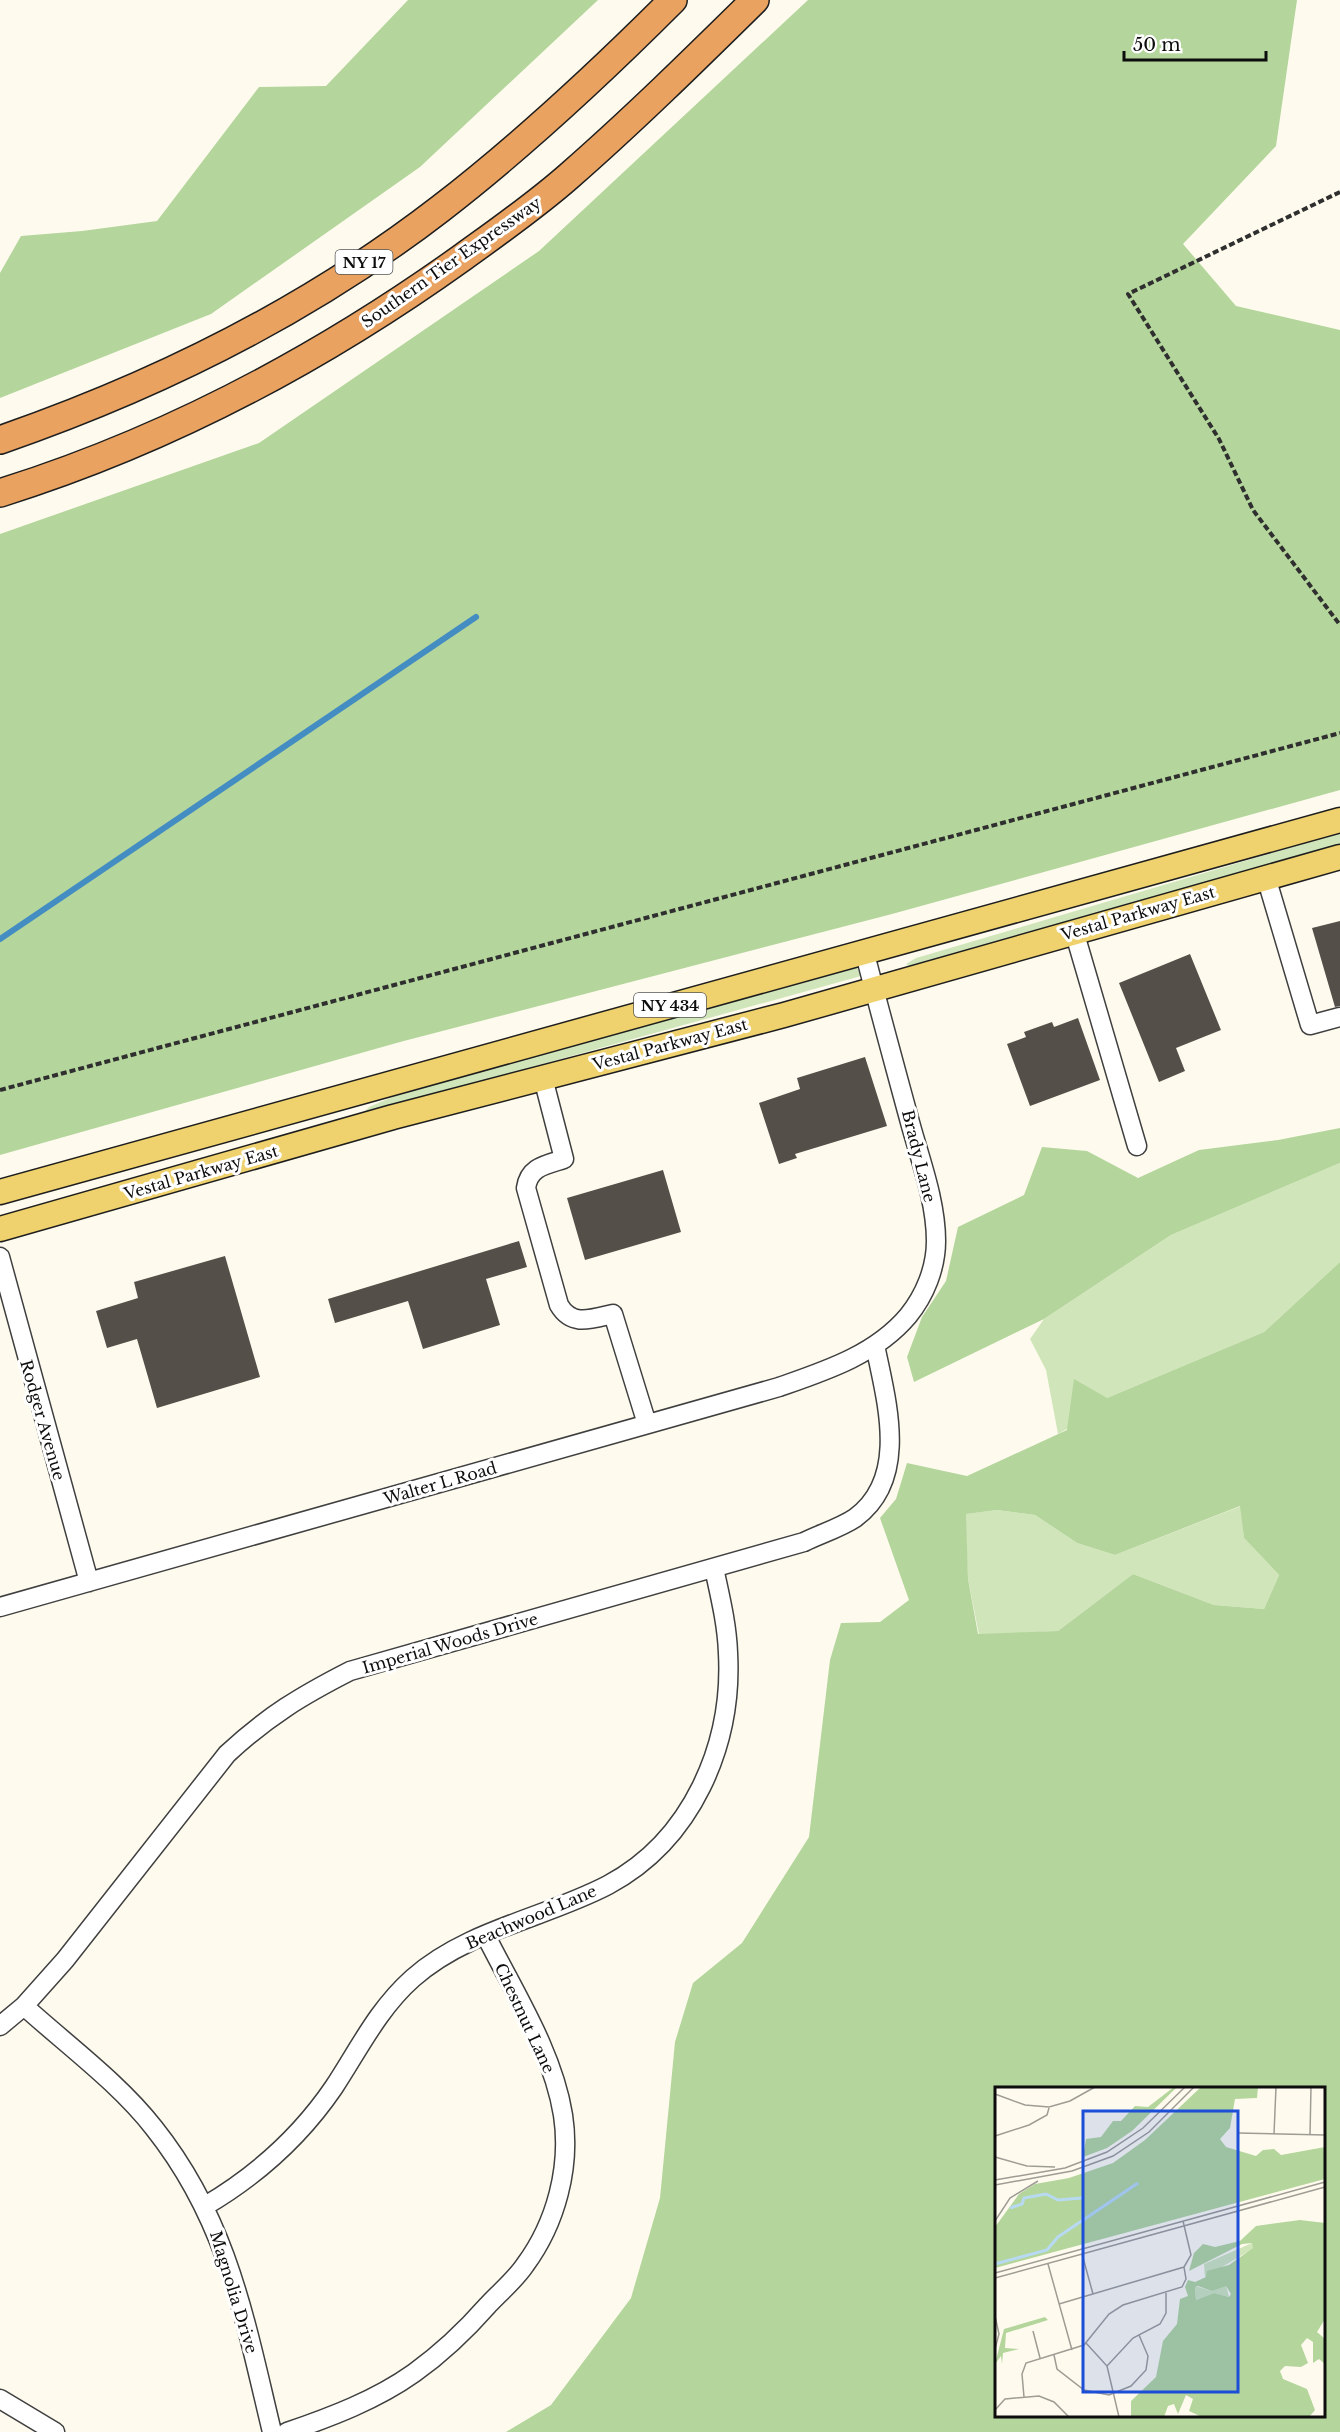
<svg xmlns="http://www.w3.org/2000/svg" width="1340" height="2432" font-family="'Libre Baskerville',serif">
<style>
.green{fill:#d0e6ba}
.forest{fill:#b4d59b;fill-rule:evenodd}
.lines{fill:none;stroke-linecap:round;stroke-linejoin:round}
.stream{stroke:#438dc3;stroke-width:6}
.building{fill:#554f4a}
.minor-casing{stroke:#404040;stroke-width:21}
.major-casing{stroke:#1e1e1e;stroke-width:27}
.highway-casing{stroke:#1e1e1e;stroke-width:30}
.path{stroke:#2f2f2f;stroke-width:4;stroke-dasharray:6 3;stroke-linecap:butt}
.minor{stroke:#fff;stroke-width:18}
.major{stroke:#efd26e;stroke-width:24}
.highway{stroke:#eaa261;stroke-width:27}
.labels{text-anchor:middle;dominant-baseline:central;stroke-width:6;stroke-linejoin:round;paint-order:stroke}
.shield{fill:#fff;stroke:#565656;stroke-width:1.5}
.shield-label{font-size:15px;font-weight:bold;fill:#0d0d0d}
.street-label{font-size:16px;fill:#0d0d0d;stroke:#fff}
.inset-river{fill:none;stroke:#b7daf2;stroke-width:3}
.inset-road{fill:none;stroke:#9e9c94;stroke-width:1.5}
.view{fill:#1d4ed8;fill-opacity:0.15;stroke:#1d4ed8;stroke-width:3}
.inset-edge{fill:none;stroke:#0d0d0d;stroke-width:3}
</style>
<rect width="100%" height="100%" fill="#fefbee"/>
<path class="green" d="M1340 833V844L910 967 906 964 916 958Z
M856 965 861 976 362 1114 369 1107 425 1083Z
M1340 1163V1262L1264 1332 1107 1398 1067 1429 1058 1434 1046 1370 1030 1339 1044 1319 1171 1235Z
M1241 1506 1244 1538 1279 1575 1264 1609 1214 1605 1133 1574 1058 1631 979 1635 968 1579 965 1514 997 1510 1035 1515 1077 1543 1115 1555Z"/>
<path class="forest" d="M408 0H598L420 167 211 314 0 398V273L21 236 82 231 157 221 259 87 326 86Z
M808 0H1297L1276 146 1183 244 1236 306 1340 330V790L892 914 400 1042 0 1155V534L259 443 539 251Z
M1340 1128V1163L1171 1235 1044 1319 914 1382 907 1357 922 1317 946 1281 958 1227 1024 1195 1042 1147 1087 1151 1138 1178 1199 1150 1278 1140Z
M1340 1262V2432H506L551 2405 631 2298 660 2198 675 2042 693 1983 742 1943 809 1837 830 1660 841 1623 880 1622 909 1600 880 1518 896 1499 907 1463 967 1476 1067 1430 1074 1379 1107 1398 1264 1332ZM1240 1506 1244 1538 1279 1575 1264 1609 1214 1605 1133 1574 1058 1631 978 1634 968 1579 966 1514 997 1510 1035 1515 1077 1543 1115 1555ZM996 2088H1324V2416H996Z"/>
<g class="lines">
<path class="stream" d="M0 939 476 617"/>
</g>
<path class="building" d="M1340 921V1006L1335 1007 1312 928Z
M1190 954 1221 1030 1176 1048 1185 1071 1159 1082 1119 983Z
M1078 1018 1100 1080 1030 1106 1007 1044 1026 1037 1024 1032 1052 1022 1054 1027Z
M865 1057 887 1126 795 1154 797 1158 779 1164 759 1103 800 1089 797 1078Z
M663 1170 681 1232 585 1260 567 1198Z
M519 1241 527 1267 486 1279 500 1325 423 1349 408 1301 335 1323 328 1299Z
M225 1256 260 1377 157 1408 137 1339 107 1348 96 1311 138 1298 134 1282Z"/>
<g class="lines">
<defs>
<path id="minor" d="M1266 877 1310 1025 1340 1017
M1074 931 1137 1146
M543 1078 564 1159C545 1165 529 1167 526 1188L559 1305C572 1327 591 1319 613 1314L647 1424
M0 1257 89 1582
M0 1607 779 1387C825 1371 875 1355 908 1316 925 1295 936 1268 936 1241 936 1202 921 1162 911 1126 895 1067 879 1009 864 950
M24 2006C67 2045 119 2083 154 2128 228 2221 245 2320 272 2432
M0 2026 24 2006 65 1960 227 1754C268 1716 301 1696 350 1671L804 1542C820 1534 840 1528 855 1518 910 1478 886 1400 875 1345
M205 2206C256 2176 300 2137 334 2087 359 2049 378 2009 413 1978 467 1930 545 1918 608 1885 692 1840 733 1745 728 1653 727 1624 720 1596 714 1568
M0 2399 55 2432
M287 2432C331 2417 376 2400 414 2373 442 2353 466 2330 488 2305 500 2292 515 2280 525 2265 556 2223 571 2167 563 2115 553 2052 514 1992 486 1936"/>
<path id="major" d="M0 1192 1340 820
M0 1229 393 1117 784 1015 1340 857"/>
<path id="highway" d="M0 440C156 386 309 310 440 209 523 145 599 74 673 0
M0 493C166 441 322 358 463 257 499 231 535 206 569 176 633 120 694 60 755 0"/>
</defs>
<use href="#minor" class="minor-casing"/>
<use href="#major" class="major-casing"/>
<use href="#highway" class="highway-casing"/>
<path class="path" d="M1340 192 1128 294 1219 439 1253 510 1340 625
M0 1090 1340 733"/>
<use href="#minor" class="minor"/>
<use href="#major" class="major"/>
<use href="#highway" class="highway"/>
</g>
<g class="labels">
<g class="shield">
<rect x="335.5" y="250" width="57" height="24" rx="4.5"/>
<rect x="634" y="993" width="72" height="24" rx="4.5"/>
</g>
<g class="shield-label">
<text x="364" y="262">NY 17</text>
<text x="670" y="1005">NY 434</text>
</g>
<g class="street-label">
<text transform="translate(451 262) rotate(-35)">Southern Tier Expressway</text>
<text transform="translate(1138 913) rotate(-16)">Vestal Parkway East</text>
<text transform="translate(670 1044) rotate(-15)">Vestal Parkway East</text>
<text transform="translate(919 1156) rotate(76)">Brady Lane</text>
<text transform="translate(201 1172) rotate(-16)">Vestal Parkway East</text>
<text transform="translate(43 1420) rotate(74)">Rodger Avenue</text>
<text transform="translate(440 1483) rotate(-16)">Walter L Road</text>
<text transform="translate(450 1643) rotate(-16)">Imperial Woods Drive</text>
<text transform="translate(531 1917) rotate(-23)">Beachwood Lane</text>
<text transform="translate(525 2018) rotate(65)">Chestnut Lane</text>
<text transform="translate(234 2292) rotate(73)">Magnolia Drive</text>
</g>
</g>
<g transform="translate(995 2087)">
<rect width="330" height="330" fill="#fefbee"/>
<path d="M257 156 259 161 210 190 209 177ZM231 198 234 210 219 206 201 213 200 199 217 204Z" fill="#d0e6ba"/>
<path d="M179 0H182L137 44 112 61 88 70 91 52 106 50 118 34H126L140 19 153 20ZM206 0H263L262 11 240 12 235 41 225 52 231 60 261 69 268 63 279 62 286 68 330 60V92L0 181V140L24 107 40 97 74 91 118 76 150 53ZM305 133 330 136V232L322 245 330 252V277L324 272 318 276V255L312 251 306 258 313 276 306 280 290 279 285 284 288 292 312 302 320 323 314 330H207L194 324 198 312 191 308 183 327 179 317 173 319 169 330H136V314L161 290 168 254 182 237 185 212 193 209 190 200 193 193 200 195 211 190 212 184 234 178 258 161 257 156 247 157 194 184 199 166 208 157 220 160 245 154 261 139ZM203 199 217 204 231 199 236 207 234 210 219 206 201 213 200 200ZM50 230 53 233 11 246 10 261 24 262 8 266 7 277 6 269 0 277 9 242Z" fill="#b4d59b" fill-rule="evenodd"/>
<path class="inset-river" d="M15 121 27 117 29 111 51 107 63 113 87 111M0 177 52 163 63 150 143 96"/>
<path class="inset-road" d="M0 7 30 18 54 20 75 14 100 0M243 46 330 48M279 47 281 0M315 48 316 0M0 49 34 38 52 28 54 21M0 70 32 79 60 80M0 93 70 81 112 65 148 41 190 0M0 98 77 84 118 69 154 45 199 0M0 134 15 111 43 94M87 167 98 207M53 177 77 263M0 186 330 95M0 191 330 100M64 217 189 180 196 168 188 134M0 229 4 247 0 262M38 244 45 271M91 256 112 279 124 330M59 268 62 282 89 303 114 308 136 299 151 283 153 269 144 248M112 279 138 251 165 237 171 226V206M29 310 27 287 31 276 89 258 114 227 128 218 187 200 191 192 189 180M0 323 10 312 44 309 59 315 74 330"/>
<path class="view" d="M88 24H243V305H88Z"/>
<rect width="330" height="330" class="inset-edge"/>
</g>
<path d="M1124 51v9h142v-9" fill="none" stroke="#0d0d0d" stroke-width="3"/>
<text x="1133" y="51" font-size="18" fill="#0d0d0d" stroke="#ffffff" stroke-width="4.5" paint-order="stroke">50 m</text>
</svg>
